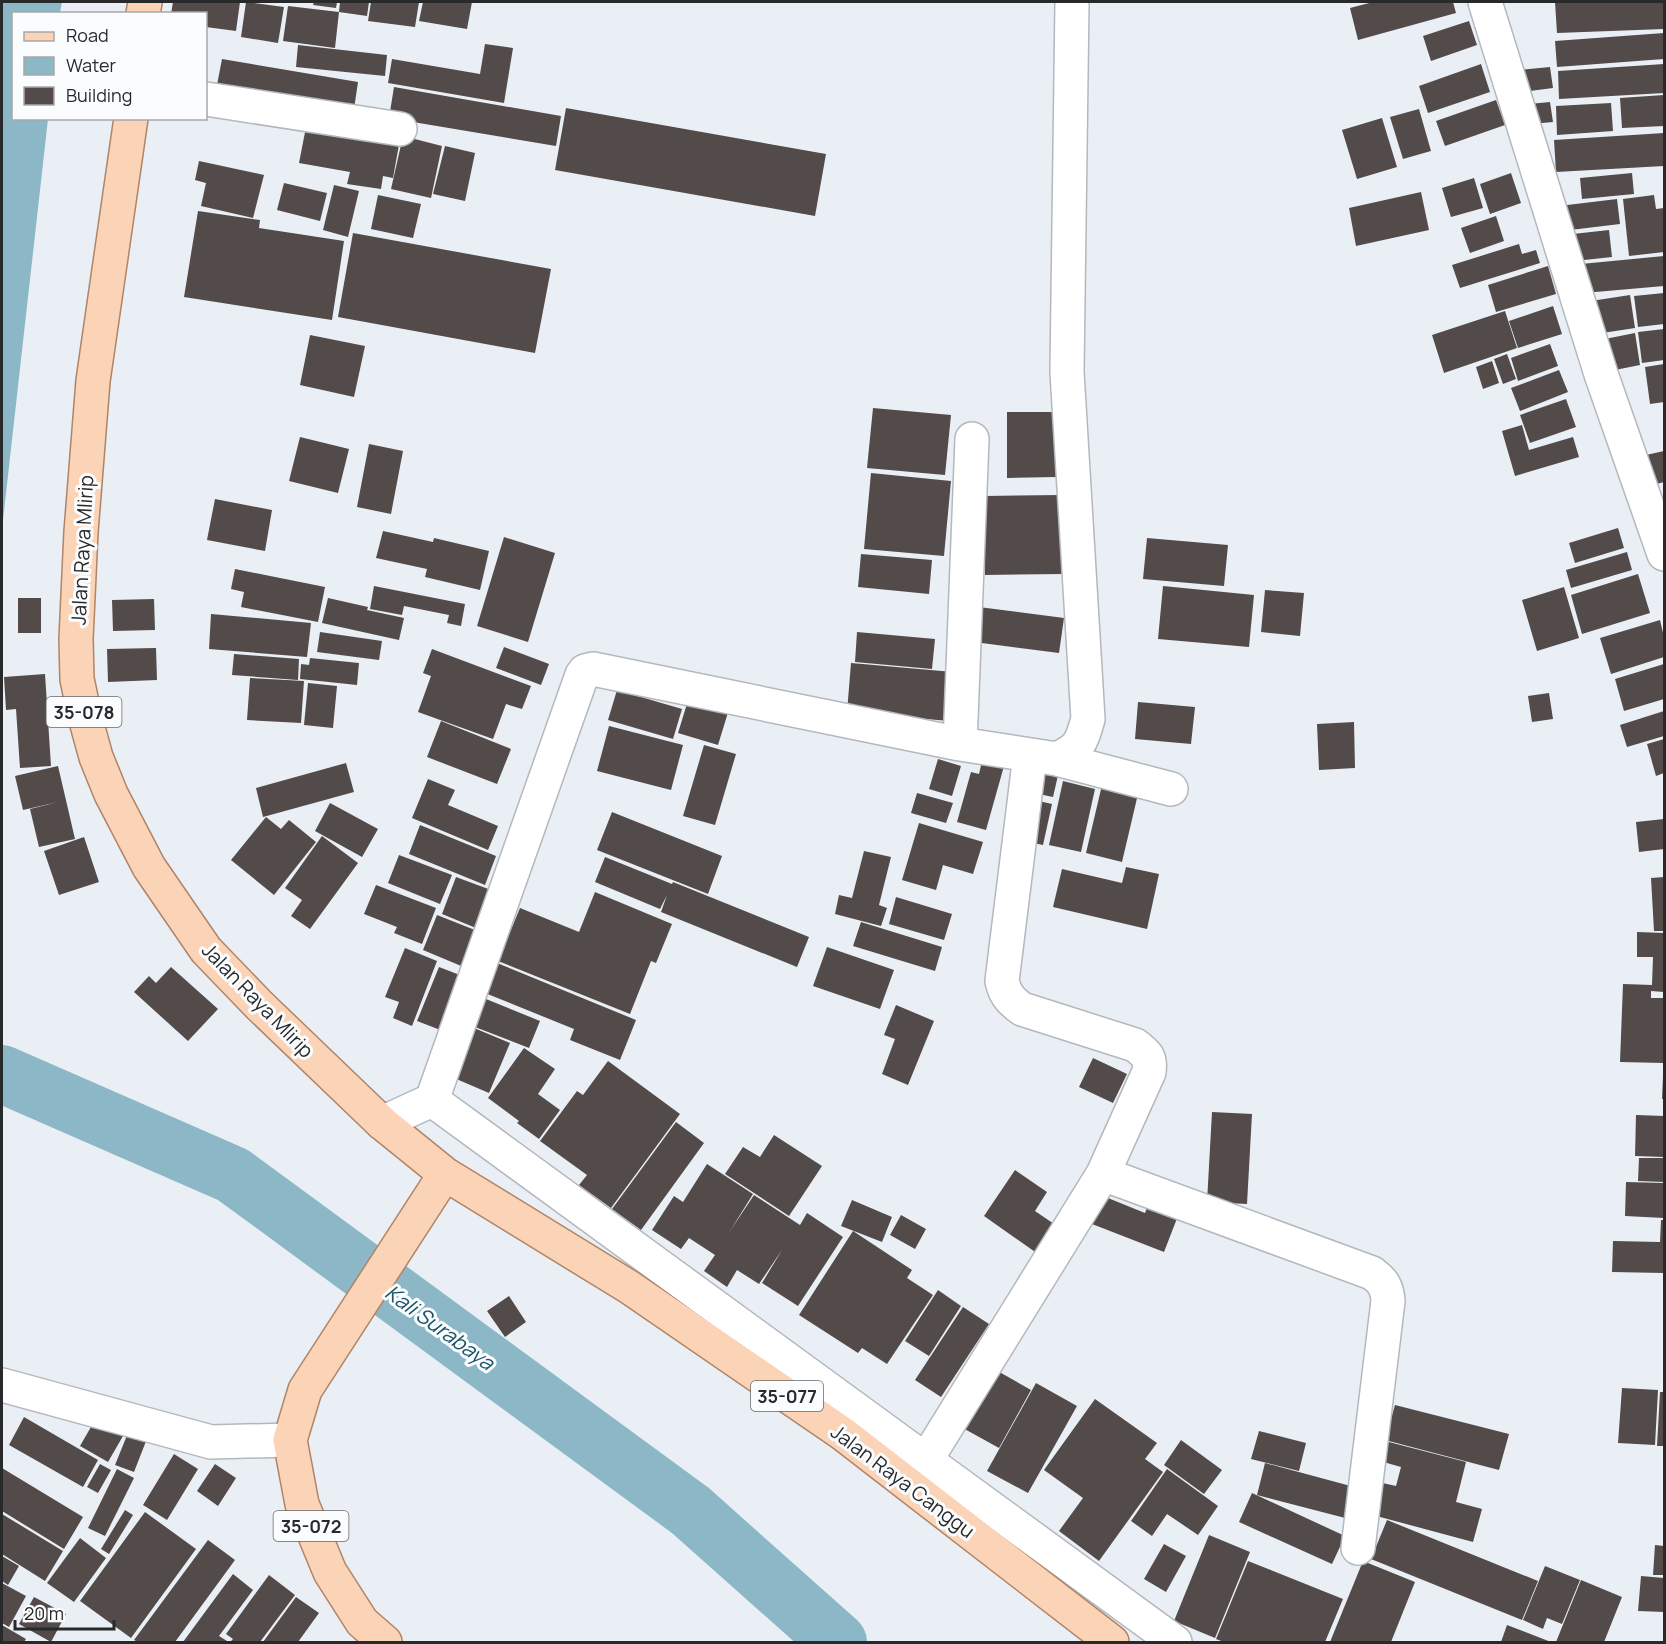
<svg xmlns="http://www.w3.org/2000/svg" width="1666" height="1644" font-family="Manrope,sans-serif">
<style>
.water{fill:#8cb7c6}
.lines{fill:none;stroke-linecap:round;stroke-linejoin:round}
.river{stroke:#8cb7c6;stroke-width:58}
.building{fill:#524b49}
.minor-casing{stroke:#b4b8be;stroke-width:36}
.major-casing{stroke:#b08467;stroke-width:36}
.minor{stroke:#fff;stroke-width:33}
.major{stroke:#fbd3b7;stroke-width:33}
.labels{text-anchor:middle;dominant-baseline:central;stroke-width:6;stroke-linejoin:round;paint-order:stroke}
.shield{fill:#fafcfe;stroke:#67686a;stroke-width:1.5}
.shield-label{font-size:18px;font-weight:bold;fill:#28292b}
.street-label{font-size:20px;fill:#28292b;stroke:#fafcfe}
.water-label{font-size:21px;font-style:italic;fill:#1b5566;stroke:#fafcfe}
</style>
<rect width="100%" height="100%" fill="#eaeff5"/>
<path class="water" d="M2 2H62L60 13 14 14V118L48 119 2 529Z"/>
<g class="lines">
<path class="river" d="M2 1074 233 1175 691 1511 838 1642"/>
</g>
<path class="building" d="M173 2H240L236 31 206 27V14H171Z
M246 2 284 7 278 43 241 37Z
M314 2H337L336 8 313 5Z
M340 2H369L367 16 339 12Z
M371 2H419L415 27 368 21Z
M423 2H472L467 29 419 21Z
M1373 2H1453L1456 13 1358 40 1350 8Z
M1555 2H1664V29L1557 33Z
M288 6 339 12 335 48 283 41Z
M1469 21 1477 45 1431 61 1423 36Z
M1664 33V59L1557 67 1555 41Z
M485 44 513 48 504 103 388 83 392 59 480 74Z
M298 45 387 55 385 76 296 67Z
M222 59 358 82 354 109 217 85Z
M1481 64 1490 92 1428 113 1419 86Z
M1664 64V93L1559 99 1558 71Z
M1550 67 1553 88 1522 92 1520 70Z
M394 87 561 116 556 146 389 118Z
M1664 95V126L1622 128 1620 98Z
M1496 100 1505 125 1445 146 1436 121Z
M1550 102 1553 122 1531 124 1529 104Z
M1611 103 1613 131 1557 135 1556 106Z
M566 108 826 154 815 216 555 170Z
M1419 109 1431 151 1403 159 1390 117Z
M1382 118 1397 167 1357 179 1342 130Z
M307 122 400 139 393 178 383 176 381 189 347 184 350 172 299 163Z
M1664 133V166L1556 172 1554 140Z
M403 136 442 146 431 198 391 189Z
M445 146 475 153 465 201 433 194Z
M199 161 264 175 253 218 201 206 206 183 195 180Z
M1511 173 1521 203 1490 214 1480 184Z
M1632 173 1634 194 1582 199 1580 178Z
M1474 178 1483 208 1451 217 1442 188Z
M284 183 327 193 320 221 277 210Z
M334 185 359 191 348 237 323 230Z
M1421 192 1429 230 1356 246 1349 208Z
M378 195 421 204 413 238 371 229Z
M1654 195 1656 209 1664 208V252L1629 256 1623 199Z
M1617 199 1620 224 1562 231 1559 206Z
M198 211 260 220 259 228 344 241 332 320 184 297Z
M1496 216 1504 241 1470 253 1461 228Z
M1609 230 1612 257 1575 261 1573 234Z
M353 233 551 269 535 353 338 317Z
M1519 244 1522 254 1536 250 1540 263 1460 288 1452 265Z
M1664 256V286L1584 293 1581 264Z
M1548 266 1556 294 1496 312 1488 285Z
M1664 293V324L1638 327 1634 296Z
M1630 295 1635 328 1596 334 1591 301Z
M1553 306 1562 334 1518 348 1509 321Z
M1505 311 1517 348 1444 373 1432 335Z
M1664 329V360L1642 363 1638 332Z
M1635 333 1640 365 1605 372 1600 340Z
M310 335 365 346 354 397 300 385Z
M1550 344 1558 366 1518 381 1511 358Z
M1507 354 1516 379 1503 384 1494 359Z
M1492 361 1499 383 1483 389 1476 367Z
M1664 364V402L1650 404 1645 367Z
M1559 370 1568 392 1520 411 1511 388Z
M1566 399 1576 427 1530 443 1520 415Z
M873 408 951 415 945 475 867 468Z
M1007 412H1056V477L1007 478Z
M1522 425 1529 450 1573 437 1579 457 1515 476 1502 431Z
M300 437 349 449 338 493 289 481Z
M369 444 403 451 391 514 357 507Z
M1664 451V482L1653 485 1646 455Z
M871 473 951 481 944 556 864 549Z
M1063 495V574L985 575V496Z
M215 499 272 510 265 551 207 540Z
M1618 528 1624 548 1575 563 1569 543Z
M383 531 433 542 434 538 489 551 480 590 425 577 427 569 376 558Z
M504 537 555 553 528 642 477 626Z
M1147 538 1228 545 1224 586 1143 579Z
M1627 552 1632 570 1571 588 1566 570Z
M861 554 932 560 929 594 858 587Z
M235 569 325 587 318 622 241 607 244 592 231 589Z
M1638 574 1650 613 1582 634 1571 595Z
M374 586 465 604 461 626 447 623 449 615 404 606 402 615 370 609Z
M1163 586 1254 595 1249 647 1158 639Z
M1564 587 1579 638 1537 651 1522 600Z
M1265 590 1304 593 1300 636 1261 632Z
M18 598H41V633H18Z
M328 598 368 607 367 610 404 618 399 640 322 623Z
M154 599 155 630 113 631 112 600Z
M971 606 1064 618 1059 653 974 642Z
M211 614 311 623 307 657 209 649Z
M1660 620 1664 637V657L1611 674 1600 638Z
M320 632 382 641 379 660 317 652Z
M857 632 935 639 932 669 855 662Z
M504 647 549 664 541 685 496 668Z
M156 648 157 680 108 682 107 649Z
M432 649 531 686 522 709 506 704 493 739 418 712 431 676 423 673Z
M234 654 299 659 298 680 232 675Z
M310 658 359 663 357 685 300 679 301 664 309 665Z
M851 663 953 672 949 721 847 712Z
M1664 664V699L1624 711 1615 679Z
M45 674 51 766 20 768 16 709 6 710 4 677Z
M250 678 304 681 301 723 247 720Z
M308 683 337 686 333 728 304 725Z
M617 690 682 709 673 739 608 720Z
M1549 693 1553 719 1532 722 1528 696Z
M690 694 730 706 718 745 678 733Z
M1138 702 1195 707 1191 744 1135 739Z
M1664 711V736L1627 747 1620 725Z
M441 721 511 749 497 784 427 757Z
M1354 722 1355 768 1319 770 1317 724Z
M609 726 683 745 671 790 597 771Z
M1664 739V773L1656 776 1647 744Z
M704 745 736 754 715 825 683 816Z
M938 759 961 766 952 796 929 789Z
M982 761 1004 766 986 830 957 822 971 772 979 774Z
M346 763 354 792 263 817 256 788Z
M58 766 75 839 39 847 30 809 58 802 23 810 15 776Z
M1040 766 1059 771 1053 797 1034 793Z
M428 779 455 790 448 805 498 826 488 850 412 818Z
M1063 781 1095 789 1081 852 1049 845Z
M1102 785 1138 794 1122 862 1086 853Z
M917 793 953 803 946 823 911 813Z
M1034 800 1052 804 1043 845 1024 841Z
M330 803 378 829 362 857 315 831Z
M612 812 722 856 708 894 597 850Z
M266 817 281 829 289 820 316 842 274 895 231 860Z
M1664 819V849L1639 852 1636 822Z
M919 823 983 842 973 874 943 865 936 890 902 880Z
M420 825 496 856 485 885 409 854Z
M322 836 358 863 310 929 291 916 302 900 285 888Z
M84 837 99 882 59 895 44 851Z
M864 851 891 857 879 905 887 908 881 926 835 914 839 895 852 898Z
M399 855 452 875 440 904 388 883Z
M605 857 672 884 673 882 809 937 797 967 661 912 667 895 660 909 595 882Z
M1126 867 1159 874 1147 929 1053 907 1062 869 1122 883Z
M456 877 491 890 476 928 442 914Z
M1664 877V931H1654L1651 878Z
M376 885 436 908 422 944 394 933 397 927 364 914Z
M595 892 672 924 656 963 651 961 630 1014 498 961 520 908 579 932Z
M896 897 952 914 944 940 889 924Z
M437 915 480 932 466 968 423 950Z
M861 922 942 947 935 971 853 946Z
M1637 932 1664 933V992L1651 991V998H1664V1063L1620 1062 1623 984 1652 985 1653 957H1637Z
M827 947 894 970 880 1009 813 986Z
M405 948 437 961 412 1026 393 1018 399 1002 385 997Z
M497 963 636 1020 620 1060 570 1040 574 1029 485 993Z
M171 967 218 1009 188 1041 134 992 149 976 156 983Z
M439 967 465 977 443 1031 417 1021Z
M486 999 540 1021 529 1048 475 1027Z
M896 1005 934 1021 908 1085 882 1074 895 1039 884 1035Z
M474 1028 510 1043 489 1093 454 1078Z
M524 1048 555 1069 538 1094 560 1110 539 1139 517 1123 519 1121 488 1098Z
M1093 1058 1127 1074 1113 1103 1079 1087Z
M608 1061 680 1114 611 1208 579 1185 587 1175 540 1141 577 1091 583 1095Z
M1663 1076H1664V1099H1662Z
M1212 1112 1252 1114 1247 1204 1207 1202Z
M1636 1115 1664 1116V1157L1635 1156Z
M676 1122 704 1143 641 1230 612 1209Z
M774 1135 822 1166 789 1216 725 1174 743 1147 760 1157Z
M1639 1158H1664V1182L1638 1181Z
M707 1164 753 1194 730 1231 754 1195 800 1225 807 1213 843 1237 798 1306 762 1283 782 1250 759 1284 737 1270 727 1287 704 1271 715 1255 689 1238 681 1249 652 1230 674 1196 683 1202Z
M1015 1170 1047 1192 1035 1211 1057 1226 1038 1254 984 1216Z
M1626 1182 1664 1183V1218L1625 1216Z
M1103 1196 1145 1213 1151 1197 1181 1208 1164 1252 1092 1224Z
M852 1200 892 1217 882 1242 841 1226Z
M901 1215 926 1229 915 1249 890 1235Z
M1661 1220H1664V1273L1612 1272 1613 1241 1660 1242Z
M853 1231 912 1270 907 1278 933 1295 887 1364 862 1348 858 1353 799 1315Z
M938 1290 961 1306 929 1356 905 1341Z
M509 1296 526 1322 505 1337 487 1311Z
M963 1307 989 1324 941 1397 915 1380Z
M994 1369 1031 1390 999 1448 961 1427Z
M1036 1383 1077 1406 1028 1493 987 1471Z
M1622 1388 1658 1390 1655 1445 1618 1443Z
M1660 1392H1664V1446H1657Z
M1095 1399 1157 1443 1145 1459 1163 1472 1099 1561 1059 1531 1083 1498 1044 1470Z
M1395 1405 1509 1434 1499 1470 1385 1440Z
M24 1417 98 1460 83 1487 9 1445Z
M95 1420 123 1436 108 1462 80 1446Z
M132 1423 150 1431 134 1472 115 1465Z
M1259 1431 1306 1443 1299 1471 1251 1459Z
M1181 1440 1222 1470 1204 1494 1164 1465Z
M1385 1441 1466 1462 1456 1502 1482 1509 1473 1542 1369 1514 1378 1482 1396 1486 1401 1467 1380 1461Z
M174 1454 198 1469 167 1520 143 1505Z
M1265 1463 1358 1488 1349 1519 1257 1495Z
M100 1464 111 1470 98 1493 87 1487Z
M215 1464 236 1478 218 1506 197 1491Z
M2 1468 83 1517 64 1549 2 1511Z
M117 1469 134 1478 105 1536 88 1528Z
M1167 1469 1218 1506 1198 1535 1167 1514 1152 1536 1131 1521Z
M1252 1493 1345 1536 1332 1564 1239 1522Z
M125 1510 133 1515 109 1554 101 1549Z
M145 1512 196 1549 131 1638 80 1601Z
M2 1514 63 1551 45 1581 2 1554Z
M1387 1520 1538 1581 1522 1620 1371 1559Z
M1209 1535 1250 1552 1215 1638 1174 1621Z
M80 1538 106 1558 74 1602 47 1583Z
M208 1540 235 1560 175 1642H138L134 1640Z
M1164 1544 1186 1556 1166 1592 1144 1579Z
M1655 1545 1664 1546V1575H1653Z
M2 1556 19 1566 8 1585 2 1581Z
M1248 1561 1343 1599 1325 1642H1224L1216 1639Z
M1363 1561 1415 1582 1391 1642H1330Z
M1545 1566 1580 1580 1562 1624 1547 1618 1543 1629 1523 1620Z
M233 1574 253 1590 219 1636 227 1641 226 1642H183Z
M269 1575 295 1595 260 1642H230L233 1639 226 1634Z
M1641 1576 1664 1578V1612L1638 1611Z
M1581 1580 1622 1597 1604 1642H1556Z
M2 1583 26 1596 9 1627 2 1623Z
M34 1597 66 1614 51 1642 19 1624Z
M296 1597 319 1613 298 1642H263Z
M2 1625 26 1639 24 1642H2Z
M1507 1625 1551 1642H1501Z"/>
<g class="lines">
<defs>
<path id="minor" d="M1485 2 1601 374 1664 554
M206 99 400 129
M960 744 972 439
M1057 759C1080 748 1081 743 1088 719L1067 372 1072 2
M432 1100 1175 1642
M382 1123 432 1100 582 675 585 671 593 669 960 744 1057 759 1171 789
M1103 1174 1372 1273C1383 1281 1387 1287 1388 1301L1358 1548
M2 1385 211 1442 290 1440
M926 1460 1103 1174 1149 1072C1151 1057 1147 1054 1135 1045L1022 1009C1011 1001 1005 995 1002 981L1030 755"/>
<path id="major" d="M143 14 145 2
M131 118 93 381 81 532 76 639 77 679 85 717 96 757 111 794 149 867 206 950 259 1005 382 1123 445 1174 629 1287 843 1434 1112 1642
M385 1642 362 1622 330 1572 302 1504 290 1440 305 1390 445 1174"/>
</defs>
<use href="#minor" class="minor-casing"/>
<use href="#major" class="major-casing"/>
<use href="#minor" class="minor"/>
<use href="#major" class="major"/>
</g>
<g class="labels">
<g class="shield">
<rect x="46.5" y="697" width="75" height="30" rx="4.5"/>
<rect x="751" y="1381" width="72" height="30" rx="4.5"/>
<rect x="273.5" y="1511" width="75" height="30" rx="4.5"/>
</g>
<g class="shield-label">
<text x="84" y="712">35-078</text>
<text x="787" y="1396">35-077</text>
<text x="311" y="1526">35-072</text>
</g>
<g class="street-label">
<text transform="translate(82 550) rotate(-87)">Jalan Raya Mlirip</text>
<text transform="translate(258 1000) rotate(46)">Jalan Raya Mlirip</text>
<text transform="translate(903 1481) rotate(37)">Jalan Raya Canggu</text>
</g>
<g class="water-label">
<text transform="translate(440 1327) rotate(36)">Kali Surabaya</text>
</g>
</g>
<rect width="1666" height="1644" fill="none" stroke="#28292b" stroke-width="6"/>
<rect x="12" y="12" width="195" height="108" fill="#fafcfe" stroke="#a6a8aa" stroke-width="1.5"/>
<rect x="24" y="32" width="30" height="9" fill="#fbd3b7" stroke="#a6a8aa" stroke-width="1.5"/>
<text x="66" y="42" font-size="18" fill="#28292b">Road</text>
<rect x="24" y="57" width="30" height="18" fill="#8cb7c6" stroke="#a6a8aa" stroke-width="1.5"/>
<text x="66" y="72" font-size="18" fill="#28292b">Water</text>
<rect x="24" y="87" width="30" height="18" fill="#524b49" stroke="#a6a8aa" stroke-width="1.5"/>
<text x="66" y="102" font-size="18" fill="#28292b">Building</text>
<path d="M15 1620v9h99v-9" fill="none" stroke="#28292b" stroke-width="3"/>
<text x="24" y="1620" font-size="18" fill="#28292b" stroke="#fafcfe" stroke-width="4.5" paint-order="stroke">20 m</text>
</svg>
